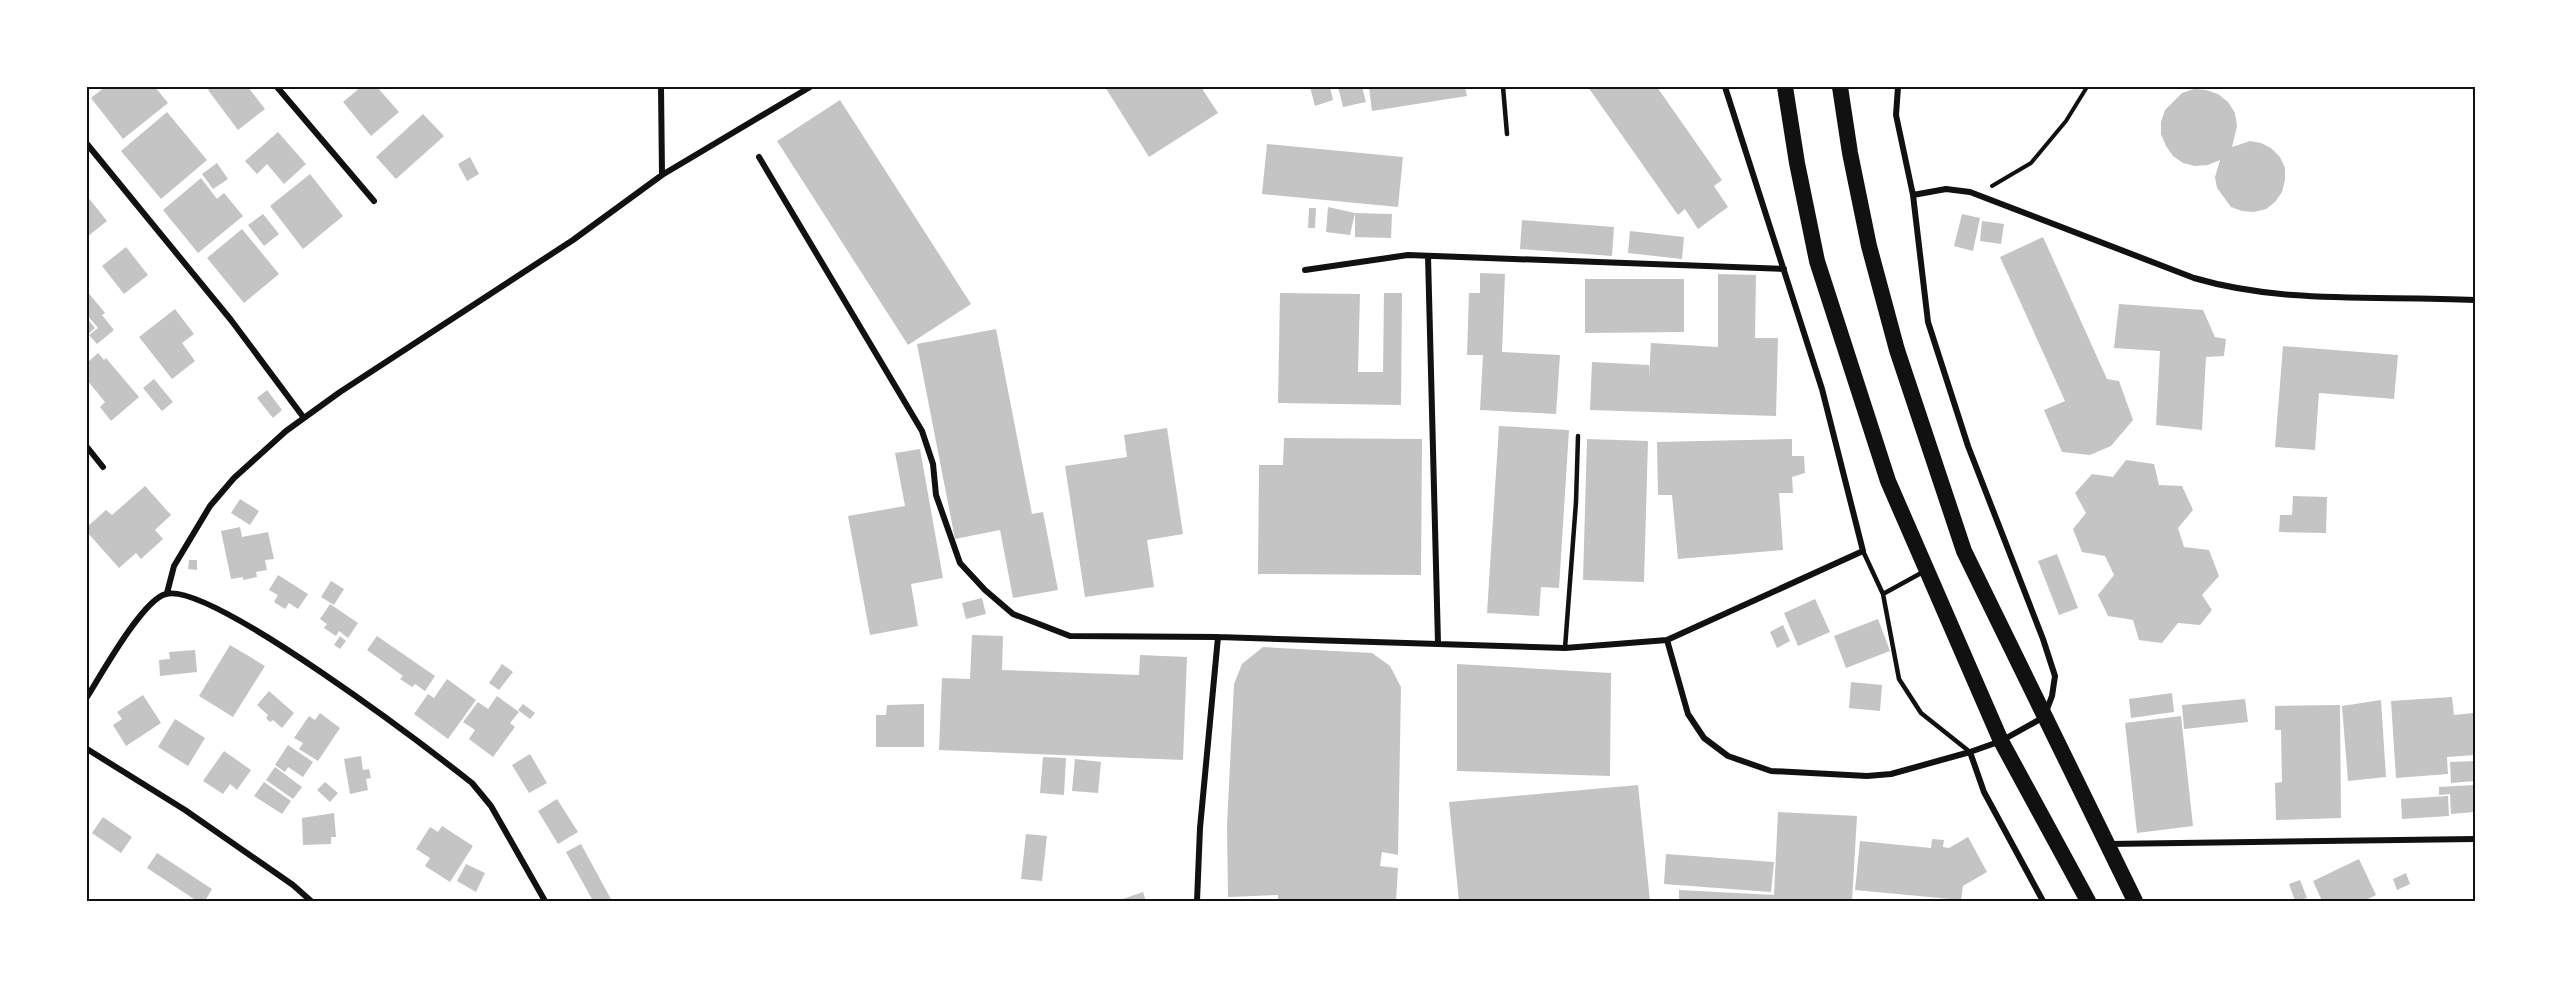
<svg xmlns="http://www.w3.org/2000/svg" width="2562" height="988" font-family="Arial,sans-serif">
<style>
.building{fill:#c4c4c4}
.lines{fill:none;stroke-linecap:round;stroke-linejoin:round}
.path{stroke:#111;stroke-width:4}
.service{stroke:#111;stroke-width:4.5}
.minor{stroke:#111;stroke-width:6}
.trunk{stroke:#111;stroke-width:16}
.neatline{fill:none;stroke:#111;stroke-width:2}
</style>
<rect width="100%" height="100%" fill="#fff"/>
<path class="building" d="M105 87H155L168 103 123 139 91 98Z
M212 87H248L265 109 238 130 208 90Z
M361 87H377L399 112 371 136 343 102Z
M1105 87H1201L1218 113 1149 157Z
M1310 87H1330L1333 100 1315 106Z
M1338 87H1362L1366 102 1343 107Z
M1369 87H1465L1467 96 1372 111Z
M1588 87H1657L1722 180 1714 186 1728 207 1698 229 1685 209 1678 215Z
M2194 89 2206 90 2218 94 2228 102 2235 113 2237 126 2232 147 2250 141 2261 143 2271 148 2280 157 2285 168V180L2282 192 2275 202 2266 209 2254 212 2242 211 2231 207 2217 188 2215 177 2220 160 2208 165 2195 166 2183 163 2173 156 2166 146 2161 134V122L2165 110 2182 93Z
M840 100 971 304 908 345 777 141Z
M167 112 207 160 161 199 121 151Z
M423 114 444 136 396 179 376 157Z
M278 132 306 164 284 184 267 164 257 174 245 161Z
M1267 144 1403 157 1398 207 1262 194Z
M470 157 479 174 467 181 458 164Z
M217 163 228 179 213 189 202 174Z
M310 174 343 216 303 249 270 206Z
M201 178 217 199 224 193 243 216 198 253 163 210Z
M87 196 107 221 87 237Z
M1328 207 1355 213 1350 235 1326 232Z
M1309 208H1316L1315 228H1308Z
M1355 213 1392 214 1391 238 1355 237Z
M263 214 279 234 264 246 248 225Z
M1962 214 1980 218 1973 251 1954 246Z
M1522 220 1614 227 1612 256 1520 249Z
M1982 221 2004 224 2001 244 1980 241Z
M242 229 279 274 244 303 207 258Z
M1630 231 1684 237 1682 259 1628 253Z
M2043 237 2107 379 2119 381 2133 420 2111 446 2090 455 2062 452 2044 410 2065 401 2000 257Z
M126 247 148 275 124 294 102 266Z
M1480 273 1505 274 1502 352 1560 355 1556 414 1480 410 1483 355H1467L1469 293H1480Z
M1718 274 1756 275 1755 338H1778L1776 416 1590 410 1592 362 1649 365V376L1651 343 1718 347Z
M1585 279H1684V332L1585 333Z
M87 291 105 313 102 315 114 330 97 344 89 335 98 328 87 315Z
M1280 293 1360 294 1358 372H1383L1384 293H1402L1401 405 1278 403Z
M2119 304 2203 310 2215 337 2226 339 2224 356 2206 357 2202 430 2156 425 2160 351 2114 348Z
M175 309 194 334 182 343 195 361 172 379 139 337Z
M87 318 95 328 87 335Z
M996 329 1032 514 1043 512 1058 590 1013 598 1000 530 955 539 917 344Z
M2283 346 2398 355 2394 399 2319 393 2315 450 2275 447Z
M98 353 104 360 106 358 139 397 111 421 100 407 105 402 87 380V363Z
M154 379 173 402 162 411 143 388Z
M267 390 282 410 273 418 257 398Z
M1499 426 1569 430 1559 588 1541 587 1539 616 1487 613Z
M1167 428 1183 534 1147 540 1154 587 1085 597 1065 466 1127 457 1124 435Z
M1284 438 1422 439 1421 575 1258 574 1259 465H1283Z
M1587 439 1648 441 1644 582 1583 580Z
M1792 439V456H1804L1805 473 1792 477 1793 493H1779L1783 550 1678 559 1672 495H1658L1657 442Z
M920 449 943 578 911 584 918 626 870 635 848 516 905 506 895 453Z
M2126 460 2154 464 2159 485 2182 486 2193 510 2178 528 2184 547 2209 550 2219 576 2202 595 2212 610 2200 625 2178 623 2162 643 2139 640 2133 620 2108 616 2098 595 2114 575 2105 556 2082 552 2073 529 2086 513 2075 493 2092 474 2113 477Z
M145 486 171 515 155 530 163 539 141 559 136 553 119 568 87 532V527L106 510 112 515Z
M2293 496 2327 497 2326 533 2279 532 2280 515H2292Z
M240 499 259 511 250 525 231 513Z
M240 527 242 537 268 532 274 559 265 560 267 570 256 572 257 577 243 580V577L231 579 221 531Z
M2057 554 2078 608 2059 615 2038 561Z
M189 560H197V570L188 569Z
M278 575 308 594 298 609 289 603 285 609 274 602 278 595 269 590Z
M331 581 344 589 334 605 321 597Z
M982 598 986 614 966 619 962 603Z
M1815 599 1830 632 1798 646 1784 613Z
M330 604 358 623 348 638 339 631 336 636 324 628 327 624 320 619Z
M1878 619 1890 651 1846 668 1834 636Z
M1783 625 1790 641 1777 648 1770 632Z
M972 635 1003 636 1002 670 1139 675 1140 655 1187 657 1183 760 939 750 942 678 970 679Z
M340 636 346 641 340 649 334 645Z
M377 636 435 676 425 691 415 684 412 687 400 679 403 676 367 650Z
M230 645 265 666 233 717 199 696Z
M1263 647 1372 653 1390 666 1401 687 1398 855 1382 852 1380 866 1398 868 1396 901H1278V895L1228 897 1227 825 1234 684 1242 664Z
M195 650 197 672 160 676 159 660 170 659 169 652Z
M502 664 513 672 499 690 489 683Z
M1457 664 1611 673 1610 776 1457 771Z
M447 679 476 700 448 739 414 714 428 694 434 698Z
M1851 682 1882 685 1880 711 1849 708Z
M269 691 294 713 282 728 273 720 270 722 266 718 268 715 257 705Z
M2172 693 2174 712 2131 718 2129 699Z
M143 695 161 723 126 746 113 725 122 719 117 712Z
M497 696 519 712 510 723 515 727 493 757 469 739 475 730 463 722 478 702 488 709Z
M2452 697 2454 715 2473 713 2475 755 2447 757 2448 774 2396 778 2391 701Z
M2245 699 2248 722 2184 729 2182 705Z
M2381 700 2386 777 2348 781 2342 706Z
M523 704 535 713 530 719 518 710Z
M924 704V747H876V715H886L887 705Z
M2340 705 2341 818 2276 820 2275 783 2282 782 2281 730H2275V706Z
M320 713 340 728 318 761 299 749 303 743 294 738 309 716 315 720Z
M2181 716 2193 826 2137 833 2125 723Z
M175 719 205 738 188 766 158 747Z
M288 745 313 762 303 777 288 767 285 772 275 765Z
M224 751 251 770 237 790 230 784 223 794 203 781Z
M530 754 547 783 529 793 512 765Z
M361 756 363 770 369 769 371 778 366 779 368 790 350 794 344 759Z
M1043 757 1066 758 1064 795 1040 793Z
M1075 759 1101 762 1098 793 1072 791Z
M2475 761V781L2451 783 2450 762Z
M275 767 302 787 293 799 266 780Z
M264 782 291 801 282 814 254 796Z
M325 782 338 793 330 802 317 790Z
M1638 785 1650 901H1459L1449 802Z
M2475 785V812L2451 814 2450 794 2439 795V787Z
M2448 796 2449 816 2402 819 2401 799Z
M557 799 578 832 558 844 538 811Z
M1778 812 1857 816 1852 901H1679V890L1774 895Z
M334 813 336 837H331V844L303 845 302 818Z
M103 817 132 837 121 853 92 833Z
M442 826 473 846 450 882 425 866 430 858 416 849 430 827 438 832Z
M1026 834 1047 836 1042 881 1021 879Z
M1968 837 1987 872 1963 886 1961 900 1855 890 1860 841 1931 848 1932 839 1944 840 1943 847 1949 848Z
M581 844 612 901H593L566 852Z
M157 853 212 889 205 901H197L147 868Z
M1666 854 1774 862 1771 892 1664 884Z
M2359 859 2376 895 2364 901H2322L2313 881Z
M466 864 485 873 476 892 457 881Z
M2406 873 2410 884 2397 890 2393 879Z
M2300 880 2307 898 2295 901 2289 884Z
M1143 892 1146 901H1117Z"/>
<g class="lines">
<path class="path" d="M1992 186 2031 163 2066 121 2087 87"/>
<path class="service" d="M1503 87 1507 134
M1863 551 1883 594 1899 679 1921 713 1970 752
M1883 594 1923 572
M1565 648 1576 502 1578 436"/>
<path class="minor" d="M277 87 374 201
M661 87 662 175
M1898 87 1896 115 1913 195 1928 322 1968 446 2043 639 2055 676 2052 696 2044 717 2001 741 1970 752 1984 792 2043 901
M87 144 231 320 304 418
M759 157 922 431 933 464 936 495 960 563 985 590 1013 614 1070 636 1218 637 1565 648 1667 640 1863 551 1822 389 1725 87
M1913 195 1946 189 1970 192 2194 278C2286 305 2381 295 2475 300
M1428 256 1438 643
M1305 270 1408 255 1784 269
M87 447 103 467
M167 593 174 566 210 506 234 478 286 431 340 392 573 240 662 175 810 87
M1667 640 1688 714 1704 738 1728 756 1771 771 1867 776 1891 774 1970 752
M87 697C101 675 143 599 166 594 211 582 429 749 472 783L491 806 545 901
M87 749 185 810 293 885 311 901
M2108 844 2475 839
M1197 901 1200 828 1218 637"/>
<path class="trunk" d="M1785 87 1797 163 1817 261 1888 481 2001 741 2088 901
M1840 87 1850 153 1869 246 1897 350 1964 551 2135 901"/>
</g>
<rect width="2562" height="988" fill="none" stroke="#ffffff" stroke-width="177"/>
<rect x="88" y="88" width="2386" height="812" class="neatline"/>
</svg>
